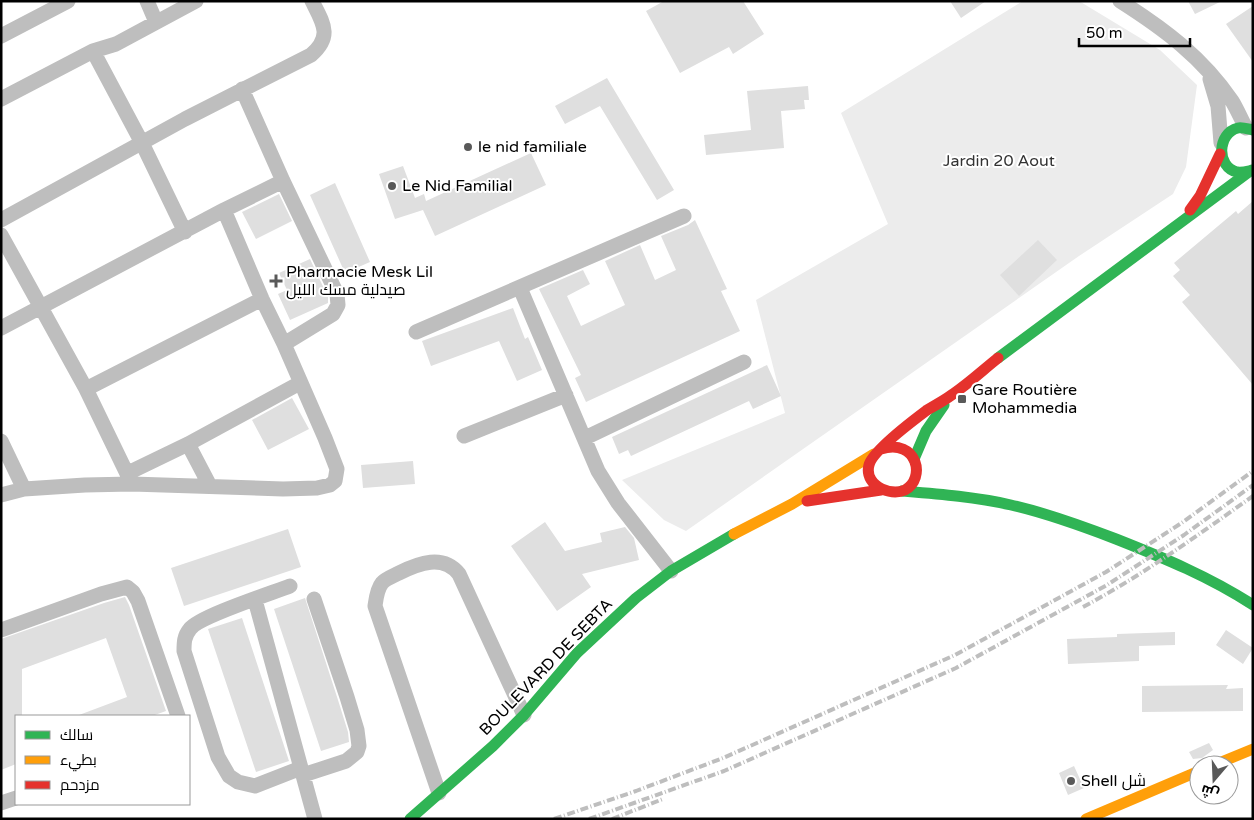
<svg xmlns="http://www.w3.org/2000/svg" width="1254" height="820" font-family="'Varela Round',Cairo,sans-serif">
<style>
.green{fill:#ececec}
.building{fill:#dfdfdf}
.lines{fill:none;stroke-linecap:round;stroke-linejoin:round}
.street{stroke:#bebebe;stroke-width:15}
.fast{stroke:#30b455;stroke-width:11}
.slow{stroke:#ff9f0a;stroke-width:11}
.jam{stroke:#e5322d;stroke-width:11}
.rail{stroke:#bebebe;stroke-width:4;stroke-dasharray:8 2.5 1 2.5;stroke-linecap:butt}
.poi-dot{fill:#595959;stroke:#fff;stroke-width:2}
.labels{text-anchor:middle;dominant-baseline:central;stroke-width:4;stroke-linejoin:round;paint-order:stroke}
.poi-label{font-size:16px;fill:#000;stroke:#fff;text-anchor:start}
.park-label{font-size:16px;fill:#333;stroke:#fff}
.street-label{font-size:16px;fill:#000;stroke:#fff}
</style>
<rect width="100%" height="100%" fill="#fff"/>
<path class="green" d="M1023 1H1079L1160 50 1197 85 1186 167 1173 194 1079 256 686 531 664 520 622 480 785 413 756 300 888 224 841 113Z"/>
<path class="building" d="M664 1H743L764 34 733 54 729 47 680 73 646 11Z
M950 1H986L961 18Z
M1188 1H1222L1195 14Z
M1253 6V62L1226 24Z
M607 78 674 190 657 200 600 106 565 124 555 106Z
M808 86 809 100H804L805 109 781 111 784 148 706 155 704 135 751 130 747 91Z
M531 153 546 185 435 236 423 210 395 219 379 174 403 166 415 198 424 194 426 201Z
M335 183 370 262 345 273 310 195Z
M279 194 292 221 256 239 242 212Z
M1253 201V385L1182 302 1190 295 1173 276 1180 270 1174 263 1236 211 1238 214Z
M695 220 727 289 721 291 740 331 586 402 575 378 581 375 539 289 583 270 590 284 567 296 581 326 625 305 605 261 640 245 655 280 676 270 661 236 688 225Z
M1038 240 1057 260 1019 296 1000 275Z
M310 259 328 297V303L290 320 278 294 287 290 279 273Z
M513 308 525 339 528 337 542 370 517 381 499 341 431 366 422 341Z
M767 365 781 396 753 409 749 401 631 456 628 450 619 454 612 437Z
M292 398 309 429 268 450 252 420Z
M413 461 415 484 363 488 361 465Z
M545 522 565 551 602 542 600 533 625 527 634 538 639 560 582 574 591 587 557 611 511 546Z
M288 529 301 567 184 606 171 568Z
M125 597 129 605 166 711 152 716H79V715L127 697 106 638 22 669V716H16V764L1 770V639L104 603Z
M305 598 338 700 348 732 349 742 321 751 274 609Z
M242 618 289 761 256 772 208 629Z
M1226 630 1253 648 1243 664 1216 645Z
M1175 632V645L1139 646V661L1068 664 1067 639 1117 637V634Z
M1228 685 1226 689 1243 688V711L1142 712V686Z
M1209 743 1213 750 1202 758 1193 759 1189 752Z
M1074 766 1084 788 1068 795 1059 773Z"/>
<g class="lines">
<path class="street" d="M147 1 156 22
M1120 1C1164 29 1202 57 1232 101 1237 109 1241 119 1246 128
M1 36 68 1
M93 51 142 143 185 232
M1210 79 1218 106 1221 143
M242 89 283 181 337 294 338 305 333 314 284 344
M1 99 93 51 116 44 196 1
M1 220 185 119 311 55C333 36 323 23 312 1
M1 235 86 389 132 484
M520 288 598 471 618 503 671 571
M1 328 224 210 283 181
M416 332 684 216
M86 389 262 299
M464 436 566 395
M585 438 744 362
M1 441 24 489
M188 444 210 486
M128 473 188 444 300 383
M1 495 24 489 85 485 132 484 283 489 317 488 330 485 335 481 337 469 325 438 284 344 262 299 224 210
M290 586C272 593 198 617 190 629 184 636 184 643 184 651L218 757 229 776 238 782 255 786 301 768 315 819
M255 600 301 768
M1 630 101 594 127 587 133 592 138 601 178 716
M303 775 346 761 357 752 359 746 357 730 347 697 314 599
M439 793 375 606C376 599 377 589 382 583 385 579 393 576 399 573 419 563 443 554 459 574L524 715
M1 803 16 798"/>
<path class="fast" d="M1253 130C1248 129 1242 127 1238 128 1217 133 1216 167 1237 172 1242 173 1248 171 1253 170
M998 358 1250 171
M914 459 926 431 944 405
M902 491C938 494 976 497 1011 505 1047 513 1082 526 1116 539 1164 558 1210 577 1253 605
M410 819 493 746 524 715 577 653 636 598 671 571 734 534"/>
<path class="slow" d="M734 534 792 504 874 454
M1214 765 1253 749
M1086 819 1199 771"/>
<path class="jam" d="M1190 210 1200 196 1220 154
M881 449C918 438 926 479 905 490 898 493 889 492 882 489 873 485 866 476 869 465 872 451 915 419 927 410 936 405 945 400 953 394 969 383 983 370 998 358
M807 501 881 490"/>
<path class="rail" d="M1083 607C1143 575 1198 535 1253 496
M554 819 636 791 723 758 955 655 1106 572 1183 522 1253 471
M589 819 724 771 956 668 1107 585 1184 535 1253 485
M612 819 663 799"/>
</g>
<g class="poi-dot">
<circle cx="468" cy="147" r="5"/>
<circle cx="392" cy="186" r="5"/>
<path d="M273.5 273.5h5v5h5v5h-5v5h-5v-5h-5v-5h5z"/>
<rect x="957" y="394" width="10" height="10" rx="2.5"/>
<circle cx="1071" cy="781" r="5"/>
</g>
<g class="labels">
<g class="poi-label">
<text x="478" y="147">le nid familiale</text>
<text x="402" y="186">Le Nid Familial</text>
<text x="286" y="272">Pharmacie Mesk Lil<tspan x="286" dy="18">صيدلية مسك الليل</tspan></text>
<text x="972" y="390">Gare Routière<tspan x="972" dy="18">Mohammedia</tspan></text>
<text x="1081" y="781">Shell شل</text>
</g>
<g class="park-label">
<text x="999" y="161">Jardin 20 Aout</text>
</g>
<g class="street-label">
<text transform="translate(546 667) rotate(-46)">BOULEVARD DE SEBTA</text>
</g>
</g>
<rect width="1254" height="820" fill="none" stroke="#000000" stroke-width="5"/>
<rect x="15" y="715" width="175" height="90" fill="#ffffff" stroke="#999999"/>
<rect x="25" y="731" width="25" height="8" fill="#30b455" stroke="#999999"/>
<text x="60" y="740" font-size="15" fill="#000000">سالك</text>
<rect x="25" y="756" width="25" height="8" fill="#ff9f0a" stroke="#999999"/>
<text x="60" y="765" font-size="15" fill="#000000">بطيء</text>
<rect x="25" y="781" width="25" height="8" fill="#e5322d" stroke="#999999"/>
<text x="60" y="790" font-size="15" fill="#000000">مزدحم</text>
<g transform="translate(1214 780) rotate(199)"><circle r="24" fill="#ffffff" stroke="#999999"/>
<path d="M0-4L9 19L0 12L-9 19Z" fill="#595959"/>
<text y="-8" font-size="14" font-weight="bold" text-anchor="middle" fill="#000000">ش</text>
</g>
<path d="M1079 38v8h111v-8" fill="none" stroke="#000000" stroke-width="2.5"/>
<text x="1086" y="38" font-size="15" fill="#000000" stroke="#ffffff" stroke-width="4" paint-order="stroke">50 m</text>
</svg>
